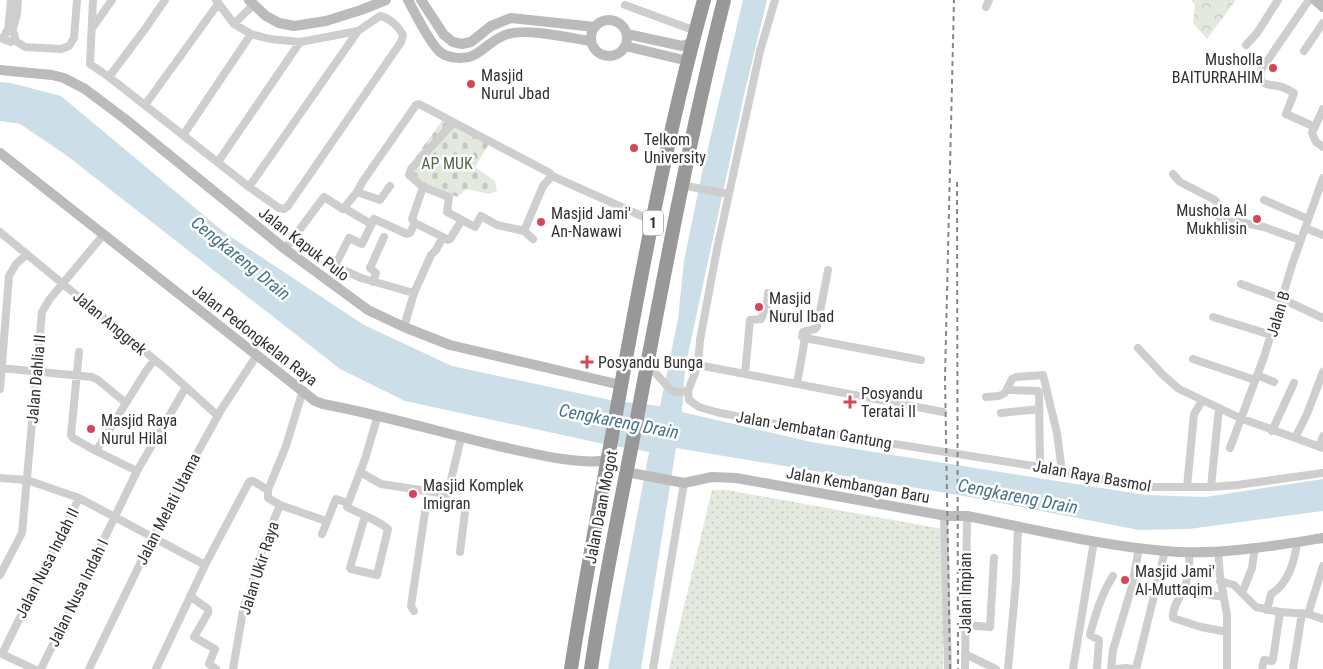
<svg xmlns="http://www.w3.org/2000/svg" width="1323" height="669" font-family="'Roboto Condensed',sans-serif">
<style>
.grass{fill:url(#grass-dots)}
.cemetery{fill:url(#cemetery-stones)}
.park{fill:url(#park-crowns)}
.water{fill:#ccdfe8}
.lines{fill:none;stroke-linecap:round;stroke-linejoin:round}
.street{stroke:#cecece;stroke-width:8}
.secondary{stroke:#bbb;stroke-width:10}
.highway{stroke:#989898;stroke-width:14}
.rail{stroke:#868686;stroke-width:2;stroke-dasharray:5 4;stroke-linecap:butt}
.poi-dot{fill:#d54657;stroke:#fff;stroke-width:2}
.labels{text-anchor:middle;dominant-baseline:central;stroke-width:5;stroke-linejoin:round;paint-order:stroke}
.shield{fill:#fff;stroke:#6f6f6f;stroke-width:1}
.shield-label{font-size:15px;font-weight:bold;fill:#313131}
.poi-label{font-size:16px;fill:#313131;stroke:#fff;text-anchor:start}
.park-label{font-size:16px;fill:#566942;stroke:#fff}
.street-label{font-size:16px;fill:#313131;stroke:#fff}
.water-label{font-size:18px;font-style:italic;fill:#46748c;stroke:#fff}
</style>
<defs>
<pattern id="grass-dots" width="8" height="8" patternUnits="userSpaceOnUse" patternTransform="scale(1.25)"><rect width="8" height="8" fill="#e4e9de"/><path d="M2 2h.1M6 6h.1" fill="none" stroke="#c4c8bf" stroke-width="1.8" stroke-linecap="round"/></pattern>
<pattern id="cemetery-stones" width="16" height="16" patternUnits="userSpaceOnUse" patternTransform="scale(1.25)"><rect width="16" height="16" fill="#e4e9de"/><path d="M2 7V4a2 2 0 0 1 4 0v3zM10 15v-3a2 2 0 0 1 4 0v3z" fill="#c4c8bf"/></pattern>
<pattern id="park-crowns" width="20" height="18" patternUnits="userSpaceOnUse" patternTransform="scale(1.25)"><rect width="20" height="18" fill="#e4e9de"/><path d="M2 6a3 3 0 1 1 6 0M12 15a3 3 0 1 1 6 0" fill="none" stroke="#c4c8bf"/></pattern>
</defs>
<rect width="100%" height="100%" fill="#fff"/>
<path class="grass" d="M712 490H727L943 529V669H669Z"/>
<path class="cemetery" d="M444 118 490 142 475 167 495 181 497 191 489 194 467 189 457 197 423 184 407 173 417 155Z"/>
<path class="park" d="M1191 0H1236L1207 39 1193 23 1195 5Z"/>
<path class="water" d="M743 0H767L744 95 685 368 682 412 811 442 1146 495 1205 497 1323 479V511L1189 529 1139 530 964 496 676 448 641 669H608L649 452 604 444 405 401 340 369 66 155 20 124 0 121V82L11 83 61 96 225 233 364 325 452 366 615 401 660 406 678 319 684 261 702 173Z"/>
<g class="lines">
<path class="street" d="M93 0 90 64 109 77 249 187 279 208 284 209 288 206 401 42 403 35C399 27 390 18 380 16L358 31 300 42 270 39 251 34 234 24 216 0
M1309 0 1261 70C1259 85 1264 84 1278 86 1283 87 1289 90 1294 93L1286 114 1315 127
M625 5 696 31
M986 7 989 0
M234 24 253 5
M93 27 112 0
M8 31 11 0
M12 32 17 14 18 0
M0 38 11 42 15 38 14 33 10 31 6 32 4 38
M14 40 25 47 61 49 69 46 74 38 77 0
M1246 45 1257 33 1278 0
M1304 51 1323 23
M109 77 145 29 165 0
M145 105 218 4
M1323 109 1312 133 1316 142 1323 147
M453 123 411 169 409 175 423 187 449 197 447 212 462 220
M184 134 251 34
M218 162 300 42
M1173 174 1180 182 1215 200 1217 203 1216 214 1221 218 1264 227 1300 240
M681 185 729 194
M249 187 358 31
M357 192 363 181 416 105 419 104 550 173 552 176 653 221
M1264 200 1308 219
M344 208 371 224
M415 223 443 237
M1305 228 1323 235
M0 232 166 369 218 416
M533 239 524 231 543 186 552 176
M285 249 324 197 343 209 357 192 380 200 390 186
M373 282 376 273 370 268 384 237
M1241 284 1282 299 1323 318
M414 293 361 278 335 266 349 238 362 244 374 219 407 234 410 233 415 223 412 219 423 187
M1213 317 1271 335
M404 327 414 293 431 255 436 250 443 237 448 240 450 239 462 220 475 227 481 216 497 225 524 231
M805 338 921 360
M1138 348 1163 375 1179 389 1240 418 1323 448
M79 352 71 435 73 438 96 451
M1193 359 1255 380
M647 364 672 391 678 392 688 391
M698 365 700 340 717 249 760 51 775 0
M0 368 92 377 98 380 126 403
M745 374 750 320 761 319 767 305 768 293
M1257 375 1274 382
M797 384 805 338 802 337 803 332 815 329 817 327 828 270
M0 389 9 276 16 264 27 254
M1010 390 1038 391 1039 392 1040 467
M986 397 999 396 1005 393 1012 379 1016 377 1043 375 1057 433 1062 472
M943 412 698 365 688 391 689 400 699 407 716 412 800 429 1040 467 1145 487H1211L1237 485 1323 473
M1001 413 1039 409
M1272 431 1294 383
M1295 438 1307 414 1323 372
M1319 447 1323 436
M1230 448 1264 357 1293 262 1323 178
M137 471 96 451 146 371 154 360
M360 472 381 484 447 494
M0 478 27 480 79 498 205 565
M1187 487 1194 414 1202 401
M1211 487 1219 408
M446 501 466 504 460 552
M348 503 347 507C358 513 380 521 388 529L377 575 351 569 350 568 365 516
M280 505 326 521
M944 516 948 669
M322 534 336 499 348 503 349 501 365 459 378 415
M1218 551 1220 576 1227 615V669
M1189 552C1190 564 1189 577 1184 588 1180 598 1172 607 1173 618L1201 627 1227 632
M0 575 22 533 42 312 49 300 104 234
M1220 581 1234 585 1256 607 1280 612 1308 614 1323 619
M1184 589 1192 592 1224 597
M1242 593 1252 568 1255 547
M190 596 208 609V613L194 637 215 649 209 664 216 669
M1267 610 1271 594C1288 584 1295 561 1297 542
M414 611 411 606 425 512 429 505 446 501 461 438
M1308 614 1323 566
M965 625 990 627 994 558
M0 653 34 669
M2 654 79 498
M965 654 996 669
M41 669 137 471 186 387
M89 669 153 537 188 470 221 410 257 355
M156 669 205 565 249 482 253 481 268 490
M233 669 244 605 250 592 255 572 270 529 280 505 268 498V490L286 446 303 390
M653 669 684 483
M965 669 967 516
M1008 669 1016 581 1018 526
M1073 669 1094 541
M1097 669 1099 640 1090 635C1095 614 1101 595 1113 576
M1111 669 1113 650 1132 586 1139 548
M1116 669 1126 668 1132 669
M1136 669 1165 551
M1262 669 1264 660 1272 661 1273 659 1280 612
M1293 669 1302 613"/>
<path class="secondary" d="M249 0 266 16 279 23 294 26 326 21 361 10 386 0
M408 0C415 13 429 42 440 52 449 59 466 60 476 54 487 47 496 37 508 34 528 28 570 38 591 41
M421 0 444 35 453 42 462 44 471 42 491 26 511 18 595 27
M1315 0 1323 7
M591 38a18 18 0 1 1 36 0a18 18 0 1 1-36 0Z
M627 34 682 46 693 42
M625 46 688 61
M0 70 52 75 64 78 85 89 125 119 285 249 368 310 404 327 450 345 621 385
M0 153 315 401 323 404C382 415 440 432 498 446 527 452 580 466 608 460
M626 472 684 483 712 477 736 478 947 516H967C1032 529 1098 545 1165 551 1217 556 1272 546 1323 538"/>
<path class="highway" d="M571 669C585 578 603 487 619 397 643 264 668 130 704 0
M591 669C604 578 624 488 641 397 666 264 691 131 724 0"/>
<path class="rail" d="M957 182 958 669
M950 669 945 377 954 0"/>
</g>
<g class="poi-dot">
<circle cx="1273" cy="68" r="5"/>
<circle cx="471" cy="84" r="5"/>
<circle cx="634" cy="148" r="5"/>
<circle cx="1257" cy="219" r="5"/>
<circle cx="541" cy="222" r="5"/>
<circle cx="759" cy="307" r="5"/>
<path d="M584.5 354.5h5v5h5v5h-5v5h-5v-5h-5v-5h5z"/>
<path d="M847.5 394.5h5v5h5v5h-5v5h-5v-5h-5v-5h5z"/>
<circle cx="91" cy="429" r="5"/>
<circle cx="413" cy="494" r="5"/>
<circle cx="1125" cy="580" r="5"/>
</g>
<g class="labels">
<rect class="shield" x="643" y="210.5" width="20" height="25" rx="4"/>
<g class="shield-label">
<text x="653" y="223">1</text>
</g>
<g class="poi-label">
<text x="1263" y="59" text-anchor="end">Musholla<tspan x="1263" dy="18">BAITURRAHIM</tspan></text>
<text x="481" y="75">Masjid<tspan x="481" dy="18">Nurul Jbad</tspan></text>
<text x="644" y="139">Telkom<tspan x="644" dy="18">University</tspan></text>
<text x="1247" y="210" text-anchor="end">Mushola Al<tspan x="1247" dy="18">Mukhlisin</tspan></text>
<text x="551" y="213">Masjid Jami'<tspan x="551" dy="18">An-Nawawi</tspan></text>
<text x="769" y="298">Masjid<tspan x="769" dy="18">Nurul Ibad</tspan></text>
<text x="598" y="362">Posyandu Bunga</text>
<text x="861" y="393">Posyandu<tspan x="861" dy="18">Teratai II</tspan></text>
<text x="101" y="420">Masjid Raya<tspan x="101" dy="18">Nurul Hilal</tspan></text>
<text x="423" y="485">Masjid Komplek<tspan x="423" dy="18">Imigran</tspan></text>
<text x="1135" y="571">Masjid Jami'<tspan x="1135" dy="18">Al-Muttaqim</tspan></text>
</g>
<g class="park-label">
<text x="447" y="163">AP MUK</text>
</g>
<g class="street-label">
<text transform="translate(304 244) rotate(38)">Jalan Kapuk Pulo</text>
<text transform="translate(1278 314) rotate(-73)">Jalan B</text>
<text transform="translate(110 323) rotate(40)">Jalan Anggrek</text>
<text transform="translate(255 335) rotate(38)">Jalan Pedongkelan Raya</text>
<text transform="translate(36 379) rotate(-85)">Jalan Dahlia II</text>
<text transform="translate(814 430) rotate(10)">Jalan Jembatan Gantung</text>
<text transform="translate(1092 476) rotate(10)">Jalan Raya Basmol</text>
<text transform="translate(858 485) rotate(10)">Jalan Kembangan Baru</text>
<text transform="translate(601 507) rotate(-79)">Jalan Daan Mogot</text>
<text transform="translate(168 509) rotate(-63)">Jalan Melati Utama</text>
<text transform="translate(47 563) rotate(-63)">Jalan Nusa Indah II</text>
<text transform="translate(259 568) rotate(-72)">Jalan Ukir Raya</text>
<text transform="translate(78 593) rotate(-64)">Jalan Nusa Indah I</text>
<text transform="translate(965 593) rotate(-90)">Jalan Impian</text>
</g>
<g class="water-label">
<text transform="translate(241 258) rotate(39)">Cengkareng Drain</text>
<text transform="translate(619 421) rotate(11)">Cengkareng Drain</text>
<text transform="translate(1018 496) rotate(11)">Cengkareng Drain</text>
</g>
</g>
</svg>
